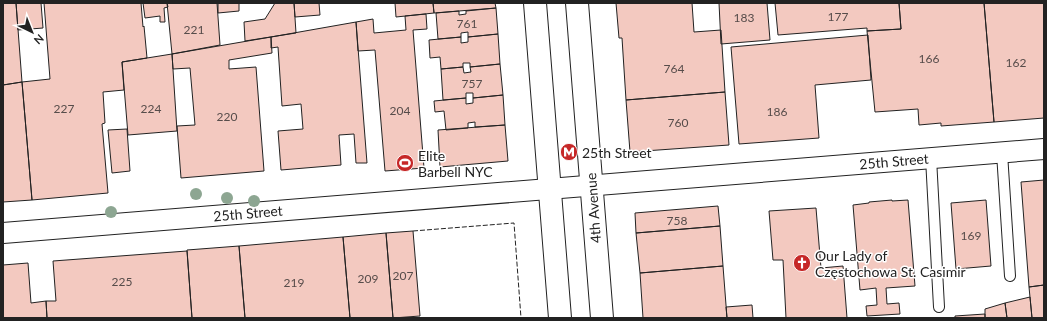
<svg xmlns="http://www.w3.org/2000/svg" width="1047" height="321" font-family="Lato,sans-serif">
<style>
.building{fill:#f3c9c0;stroke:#222}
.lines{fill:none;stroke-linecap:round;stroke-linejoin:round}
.lane-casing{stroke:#222;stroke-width:12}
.street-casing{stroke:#222;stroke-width:22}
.primary-casing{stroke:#222;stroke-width:24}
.lane{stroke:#fff;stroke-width:10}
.street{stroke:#fff;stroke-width:20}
.primary{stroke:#fff;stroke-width:22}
.fence{stroke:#222;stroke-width:1;stroke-dasharray:5 2;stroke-linecap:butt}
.tree{fill:#8da692}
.labels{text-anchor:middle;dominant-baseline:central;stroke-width:3;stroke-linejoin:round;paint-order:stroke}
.number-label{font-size:12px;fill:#564c4a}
.poi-label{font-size:14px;fill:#222;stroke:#fff;text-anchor:start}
.street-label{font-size:14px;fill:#222;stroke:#fff}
</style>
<rect width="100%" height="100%" fill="#fff"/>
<path class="building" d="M3 3H16L22 82 3 85Z
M16 3H41L43 28 18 30Z
M44 3H141L143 27 144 26 147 58 122 62 124 90 103 92 105 123 102 124 108 193 32 200 22 82 50 79Z
M143 3H167L168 7 164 8 165 22H160V16L145 18Z
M167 3H217L220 45 172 54Z
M218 3H239V11L218 13Z
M275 3H294L296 33 245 41 244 22 265 19Z
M294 3H319L320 15 295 17Z
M395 3H433L434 13 396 17Z
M433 3H495L496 8 434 13Z
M616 3H692L694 32 721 30 725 92 626 100 622 38H619Z
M719 3H767L770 40 721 44Z
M775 3H899L901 29 867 31V28L778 35Z
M899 3H984L994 122 941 126V123L919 125 918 109 875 112 867 31 901 29Z
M984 3H1044V118L994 122Z
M496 8 498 34 468 37V32L461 33V37L438 39 436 13 459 11V15L466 14V11Z
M426 14 427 29 413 30 424 168 385 171 375 50 358 51 356 22 373 19 374 33 406 30 405 16Z
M356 22 367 163H356L354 134 339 135 341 165 281 170 278 131 303 129 301 104 282 106 278 47 271 48V37Z
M498 34 500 64 470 67V63H463V67L441 69 440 57 430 58 429 40 461 37V43L468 42V37Z
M868 35 871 80 815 85 819 138 739 144 731 47Z
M271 37 272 53 229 60V69L256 67 264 171 181 178 177 126 195 125 190 68 173 69 172 54Z
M172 54 177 131 128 135 122 62Z
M500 64 503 95 473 98V93H466V98L443 100 441 69 463 67 464 73 471 72 470 67Z
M22 82 32 200 3 202V85Z
M725 92 729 145 630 152 626 100Z
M503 95 505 125 475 127V122L468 123V128L446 130 444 111 435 112 434 101 466 98V104L473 103V98Z
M505 125 508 161 440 167 438 130Z
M127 129 130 171 112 173 108 130Z
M1044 180V285L1029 287 1021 182Z
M892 200V201L908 200 915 286 886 288 887 304 899 303 900 314 867 316 866 306 877 305 876 288 860 290 853 205 869 203V202Z
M986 200 991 266 956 269 951 203Z
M718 206 720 226 636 233 635 213Z
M816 208 821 268 843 266 847 318H786L783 260H773L769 211Z
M720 226 723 266 640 273 636 233Z
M413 231 420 316 393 318 386 233Z
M386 233 393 318H350L343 237Z
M343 237 350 318H245L239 246Z
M239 246 245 318H192L187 250Z
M187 251 192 318H47L46 301H56L53 261Z
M28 263 31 303 46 301 47 318H3V265Z
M723 266 727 318H643L640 273Z
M1044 285V318H1032L1029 287Z
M1030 297 1032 318H1007L1005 303Z
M1005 303 1007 318H985V309Z
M752 305 753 318H727L726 307Z
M985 314V318H955V316Z"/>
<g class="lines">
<defs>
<path id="lane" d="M1002 153 1010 276
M931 158 939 307"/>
<path id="street" d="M3 233 1044 149"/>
<path id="primary" d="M535 3 560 318
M577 3 602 318"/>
</defs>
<use href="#lane" class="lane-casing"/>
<use href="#street" class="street-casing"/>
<use href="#primary" class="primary-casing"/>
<use href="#lane" class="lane"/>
<use href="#street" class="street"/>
<use href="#primary" class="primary"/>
<path class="fence" d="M413 231 514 223 521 318"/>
</g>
<g class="tree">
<circle cx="196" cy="194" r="6"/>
<circle cx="227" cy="198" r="6"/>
<circle cx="254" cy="201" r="6"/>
<circle cx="111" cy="212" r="6"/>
</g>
<defs>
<symbol id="metro-disc" viewBox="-11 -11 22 22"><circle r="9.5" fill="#c62828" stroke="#fff"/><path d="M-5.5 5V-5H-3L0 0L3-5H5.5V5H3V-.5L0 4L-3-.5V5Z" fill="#fff"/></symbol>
<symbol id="stadium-disc" viewBox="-11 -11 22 22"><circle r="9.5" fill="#c62828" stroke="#fff"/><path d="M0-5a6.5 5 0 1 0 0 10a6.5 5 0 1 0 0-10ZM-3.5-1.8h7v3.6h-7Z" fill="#fff"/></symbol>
<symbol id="church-disc" viewBox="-11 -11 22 22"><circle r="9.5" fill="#c62828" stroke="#fff"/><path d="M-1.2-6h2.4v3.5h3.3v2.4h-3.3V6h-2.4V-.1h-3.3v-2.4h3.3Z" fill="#fff"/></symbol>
</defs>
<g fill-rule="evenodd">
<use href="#metro-disc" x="559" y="142" width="20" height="20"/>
<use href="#stadium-disc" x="395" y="153" width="20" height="20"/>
<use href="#church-disc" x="792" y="253" width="20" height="20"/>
</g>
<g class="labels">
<g class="number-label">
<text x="838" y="16">177</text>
<text x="744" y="17">183</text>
<text x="467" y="23">761</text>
<text x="194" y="29">221</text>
<text x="929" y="58">166</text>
<text x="1016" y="62">162</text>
<text x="674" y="68">764</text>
<text x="472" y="83">757</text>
<text x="64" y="108">227</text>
<text x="151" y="108">224</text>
<text x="400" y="110">204</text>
<text x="777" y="111">186</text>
<text x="227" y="116">220</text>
<text x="678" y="122">760</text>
<text x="677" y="220">758</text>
<text x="971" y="235">169</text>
<text x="403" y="275">207</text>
<text x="368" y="278">209</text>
<text x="122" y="281">225</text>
<text x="294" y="282">219</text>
</g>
<g class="poi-label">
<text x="582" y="152">25th Street</text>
<text x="418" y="155">Elite<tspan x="418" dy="16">Barbell NYC</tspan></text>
<text x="815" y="255">Our Lady of<tspan x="815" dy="16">Częstochowa St. Casimir</tspan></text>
</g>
<g class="street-label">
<text transform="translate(894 161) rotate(-5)">25th Street</text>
<text transform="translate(593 208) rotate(-94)">4th Avenue</text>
<text transform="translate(248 213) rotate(-5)">25th Street</text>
</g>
</g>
<rect width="1047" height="321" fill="none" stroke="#222222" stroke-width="8"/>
<g transform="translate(32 32) rotate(137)" stroke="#ffffff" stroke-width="3" paint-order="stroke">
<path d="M0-3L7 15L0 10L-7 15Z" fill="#222222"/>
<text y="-6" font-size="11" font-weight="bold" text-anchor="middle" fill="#222222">N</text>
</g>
</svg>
